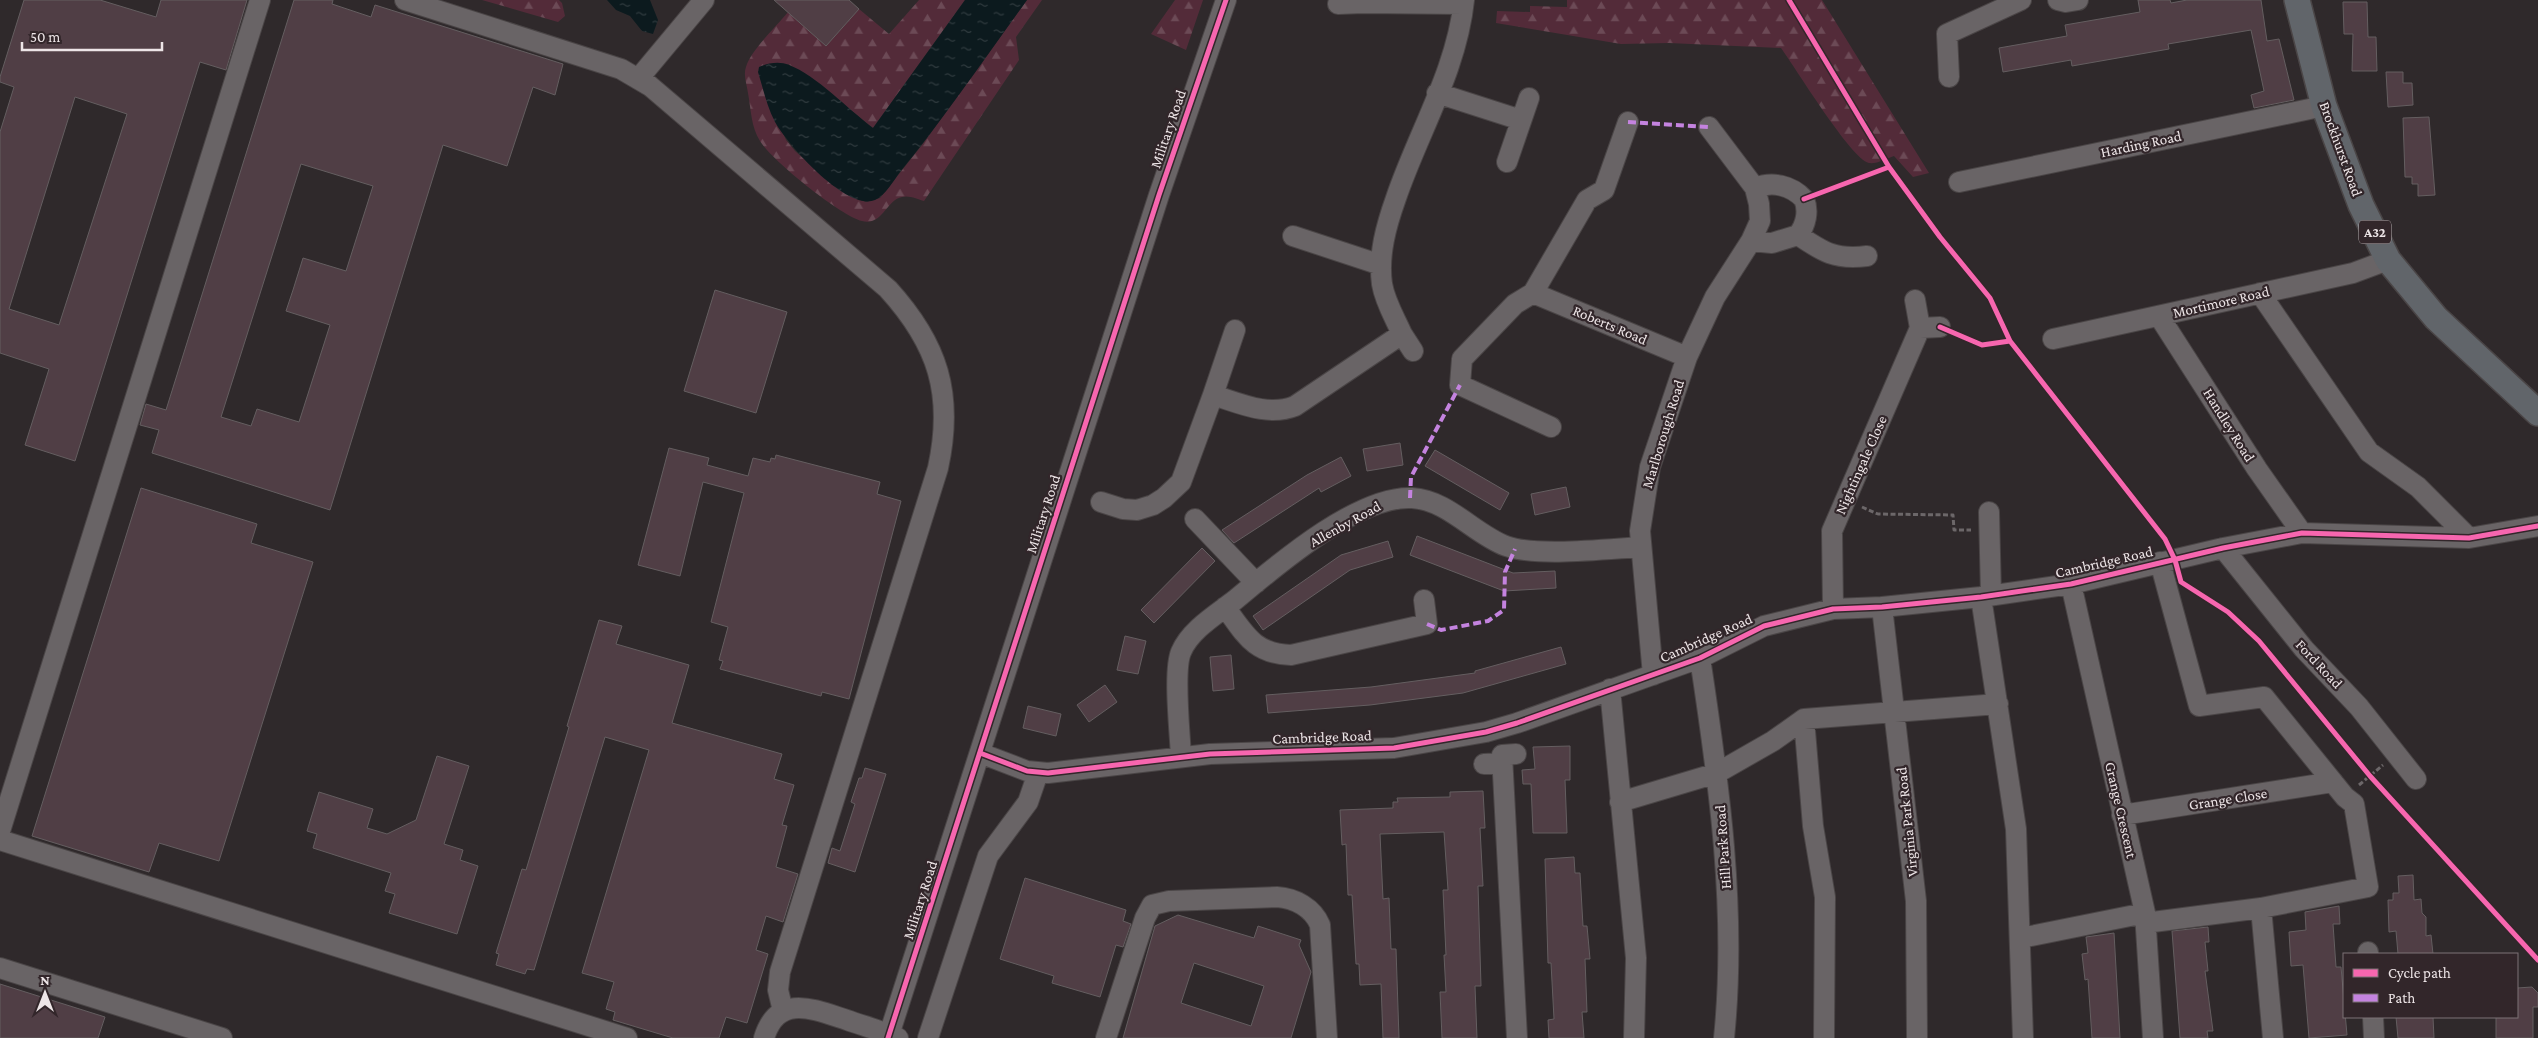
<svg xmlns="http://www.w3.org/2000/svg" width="2538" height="1038" font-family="'Crimson Pro',serif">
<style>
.forest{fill:url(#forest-firs)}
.water{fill:url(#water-ripples)}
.building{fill:#503e45;stroke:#645e60;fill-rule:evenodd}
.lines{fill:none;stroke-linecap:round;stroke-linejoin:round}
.minor-casing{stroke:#4a4546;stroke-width:22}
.major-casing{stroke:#4a4546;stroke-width:28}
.path{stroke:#6c6769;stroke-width:3;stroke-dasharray:5 2.5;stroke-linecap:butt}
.minor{stroke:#696466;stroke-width:20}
.major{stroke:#61656a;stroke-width:25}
.quiet{stroke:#c483df;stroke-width:4;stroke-dasharray:8 4;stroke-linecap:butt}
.cycleway-casing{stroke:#32262a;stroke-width:8}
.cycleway{stroke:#f766af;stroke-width:5}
.labels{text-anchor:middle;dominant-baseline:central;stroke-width:4.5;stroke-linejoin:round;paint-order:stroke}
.shield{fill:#32262a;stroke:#b5acae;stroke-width:1}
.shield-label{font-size:14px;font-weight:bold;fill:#ede5e7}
.street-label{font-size:15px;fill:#ede5e7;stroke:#32262a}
</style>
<defs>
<pattern id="forest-firs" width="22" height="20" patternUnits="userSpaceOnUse" patternTransform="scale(1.25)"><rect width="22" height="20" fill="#532b39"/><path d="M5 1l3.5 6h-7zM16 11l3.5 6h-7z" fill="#6c4a56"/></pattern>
<pattern id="water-ripples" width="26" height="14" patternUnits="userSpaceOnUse" patternTransform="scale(1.25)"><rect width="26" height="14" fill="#0c1a1e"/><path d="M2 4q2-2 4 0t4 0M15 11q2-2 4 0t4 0" fill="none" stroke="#303b3f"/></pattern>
</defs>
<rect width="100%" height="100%" fill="#2f292b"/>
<path class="forest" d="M482 0H559L562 3 565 16 558 22Z
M919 0H965L873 128 818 84 788 64 760 78 786 140 795 151 832 184 848 195 866 202 880 198 922 145 1027 0H1042L1016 37 1019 60 924 201C918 199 909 195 902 197 886 200 883 226 862 221 841 216 771 160 760 141 751 127 751 109 748 93 747 85 743 75 746 67 751 50 776 27 788 12L826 46 859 9 889 34Z
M1175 0H1203L1186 50 1151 34Z
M1567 0H1822L1929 173 1913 177 1894 156C1886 159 1877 164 1869 163 1851 159 1795 67 1781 48L1669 43 1621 44 1496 23 1497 11 1530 12V6L1567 7Z"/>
<path class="water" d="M607 0H650L658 20 653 34 642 31 630 16 616 10Z
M965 0H1027C985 58 945 117 900 172 894 180 885 196 875 200 847 212 787 144 775 122 767 107 763 88 758 72L759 67C767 63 780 61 789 65 816 75 849 110 873 128Z"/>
<path class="building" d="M24 0H100L156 17 161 0H247L226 70 200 62 75 461 25 445 49 369 0 353V132L14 87 0 82V77ZM75 97 127 114 59 325 9 309Z
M294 0H333L332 4 371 17 375 5 563 64 555 95 533 87 507 166 443 145 330 510 152 453 159 430 140 425 146 404 166 410ZM301 164 373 186 346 271 303 258 293 290 286 311 330 325 299 422 257 409 251 426 221 417Z
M774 0H849L859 9 826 46Z
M2138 0H2170L2171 3 2187 0H2261L2267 41 2279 39 2294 100 2254 108 2251 95 2264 91 2251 30 2168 44 2169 49 2072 66 2071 60 2003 72 1999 48 2067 36 2065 25 2140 12Z
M2343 2H2367L2368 37H2376L2377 71H2352L2353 34H2344Z
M2386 72H2403V83H2412L2413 105 2388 107Z
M2429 117 2435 195 2418 196V184H2412V177H2405L2403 118Z
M715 290 787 312 756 413 684 391Z
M1400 443 1403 465 1367 471 1363 449Z
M669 448 709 458 707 465 748 476 753 458 770 462 771 458 775 459 776 455 880 482 877 494 901 501 849 699 822 692 821 696 720 669 723 661 719 660 728 627 711 622 744 493 703 482 680 576 638 565Z
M1435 450 1509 493 1500 510 1425 466Z
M1341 457 1351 476 1321 492 1319 488 1234 543 1222 530 1307 475Z
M1566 487 1570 507 1535 515 1531 494Z
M141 488 257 524 251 543 313 562 219 861 159 843 149 872 32 836Z
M1417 536 1513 573 1555 571 1556 588 1504 591 1410 555Z
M1388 541 1393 557 1350 570 1263 630 1253 616 1341 555Z
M1202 548 1215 561 1154 623 1141 610Z
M599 620 622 626 616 644 689 665 672 723 782 754 774 779 794 785 782 825 787 826 776 867 798 874 783 922 766 916 756 950 768 954 747 1023 726 1017 719 1038H673L613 1020 615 1012 606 1009 614 982 582 973 649 750 605 737 534 970 527 969 525 974 496 965 499 954 496 953 522 869 526 870 569 727 567 726Z
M1125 636 1146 641 1138 674 1117 670Z
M1561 647 1566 664 1463 693 1370 705 1268 713 1266 695 1371 687 1475 673V671Z
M1231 655 1234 689 1213 691 1210 657Z
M1105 685 1117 702 1089 722 1077 705Z
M1028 706 1061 714 1056 736 1023 728Z
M1570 746V780H1565L1567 833H1533L1531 784H1523L1522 770 1535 769 1533 747Z
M437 756 469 766 444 844 463 850 460 860 478 866 457 934 389 913 395 894 385 891 391 873 313 848 317 834 307 831 319 792 373 809 367 828 387 834 416 820Z
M865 768 886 774 855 872 828 863 832 848 840 851 855 804 851 802 859 778H862Z
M1483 791 1485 828H1480L1483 886H1478L1481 986H1475L1477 1038H1442L1440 992H1446L1444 955H1446L1443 890H1448L1444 832 1380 834 1383 899 1389 898 1391 949H1396L1399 1038H1383L1381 984 1360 985 1359 964H1356L1352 895H1348L1346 844 1342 845 1340 810 1393 808V802H1398L1397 798 1450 797V792Z
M1574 857 1575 873H1580L1583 926H1587L1590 959H1585L1587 1012H1582L1584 1038H1549L1548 1020 1554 1019 1551 963H1548L1545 859Z
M2413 875 2414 900 2421 899 2422 913 2426 917V936L2431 935 2433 954H2398L2396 931 2389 932 2388 900H2393V893H2399L2398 876Z
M1025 878 1126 910 1123 921 1131 924 1123 947 1116 945 1100 997 1052 983 1054 976 1000 959Z
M2339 906 2340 924H2333L2336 967H2341L2347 1035 2309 1038 2303 965 2291 966 2289 932 2306 930 2305 912Z
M1178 915 1254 938 1258 926 1301 940 1299 945 1311 972 1291 1038H1123L1155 926ZM1194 963 1264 986 1251 1026 1181 1003Z
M2208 927 2209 942H2205L2208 971H2205L2213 1031H2207L2208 1038H2180L2172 931Z
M2114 933 2120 1038H2092L2088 979 2085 980 2082 954 2088 953 2086 937Z
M0 984 105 1017 98 1038H0Z
M2532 987 2538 993V1007H2533V1038H2496V1017H2517V988Z
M2396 1017H2433L2434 1038H2398Z"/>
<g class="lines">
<defs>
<path id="minor" d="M405 0 621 69 650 86 888 289C938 344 954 394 938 468L780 972 778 990 783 1011
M1363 0V3L1463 4
M2058 0 2066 2 2078 0
M1338 4 1363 3
M1949 77 1947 34 2021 0
M639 78 704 0
M1437 93 1521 120
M1507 162 1529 98
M1959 182 2324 106
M1798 235C1823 252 1835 260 1867 256
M1293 236 1381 265
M1751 241 1772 243 1798 235C1806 225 1809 211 1804 199 1791 185 1772 181 1755 188
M1533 293 1687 357
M2260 293 2369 452 2418 487 2469 538
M2159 316 2257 469 2302 533
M1920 328 1940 327
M1402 334 1413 351
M2053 339 2353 273 2388 260
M1213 395 1235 330
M1551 427 1460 385 1462 359 1515 304 1533 293 1587 200 1604 190 1628 122
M1101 502 1123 509 1137 510 1153 505 1164 498 1181 482 1213 395C1239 403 1268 417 1295 406L1402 334C1395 318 1385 302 1382 284 1378 255 1386 226 1396 198 1418 133 1457 70 1464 0
M1989 512 1991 595
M1195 519 1256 583
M2223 548 2304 649 2359 707 2416 779
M2071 584 2145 913 2153 1038
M1981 597 2016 829 2023 1038
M1225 607C1245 634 1254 654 1291 655L1427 624 1424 600
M1882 607 1916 901 1917 1038
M1833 609 1832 531 1920 328 1915 300
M1700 658C1719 783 1737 911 1724 1038
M1653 675 1640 531 1650 467 1687 357 1715 297 1751 241 1760 221 1759 204 1755 188 1709 127
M1610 689 1636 958 1634 1038
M1804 719 1813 826 1825 897 1824 1038
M980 753 1027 771 1048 773 1210 754 1394 748 1486 732 1517 723 1700 658 1764 626 1833 609 1882 607 1981 597 2071 584 2223 548 2302 533 2469 538 2538 526
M1516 754 1502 755 1517 1038
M1181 757C1180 733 1173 671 1181 652 1190 630 1217 614 1235 600 1276 566 1358 495 1412 498 1448 500 1474 534 1506 546 1535 557 1607 549 1641 547
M1484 764 1503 763
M1620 802 1717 773 1773 741 1804 719 1998 704
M2122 815 2333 782
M0 831 260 0
M0 840 627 1038
M2261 908 2273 1038
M2145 923 2261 908 2368 887 2354 804 2345 797 2264 697 2199 706 2160 562
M2021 938 2145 913
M2368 952V954
M0 968 222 1038
M2373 1017 2374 1038
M764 1038C778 993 813 1009 847 1020 864 1026 882 1031 898 1038
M888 1038 1159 195 1226 0
M928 1038 988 856 1028 802 1038 773
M1106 1038 1145 918 1152 905 1169 901 1277 897C1295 898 1313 908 1320 925L1327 1038"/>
<path id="major" d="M2297 0 2324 106 2361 205 2388 260 2436 318 2538 413"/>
</defs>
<use href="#minor" class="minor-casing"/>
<use href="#major" class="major-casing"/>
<path class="path" d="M1862 507 1878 514 1953 515 1954 530H1971
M2359 785 2383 765"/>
<use href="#minor" class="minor"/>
<use href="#major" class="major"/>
<path class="quiet" d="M1628 122 1709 127
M1410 498 1411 477 1460 385
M1427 624 1441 630 1488 621 1504 610 1505 572 1515 549"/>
<defs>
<path id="cycleway" d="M1789 0 1889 167 1940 237 1990 298 2010 341 2165 539 2175 560 2181 582 2228 612 2259 641 2370 776 2538 960
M1804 199 1889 167
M1940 327 1982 345 2010 341
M980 753 1027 771 1048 773 1210 754 1394 748 1486 732 1517 723 1700 658 1764 626 1833 609 1882 607 1981 597 2071 584 2223 548 2302 533 2469 538 2538 526
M888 1038 1159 195 1226 0"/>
</defs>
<use href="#cycleway" class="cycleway-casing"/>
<use href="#cycleway" class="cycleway"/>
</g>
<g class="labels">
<rect class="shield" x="2359" y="220.5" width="32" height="23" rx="4"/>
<g class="shield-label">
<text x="2375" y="232">A32</text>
</g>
<g class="street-label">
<text transform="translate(1168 129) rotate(-71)">Military Road</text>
<text transform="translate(2141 144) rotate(-12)">Harding Road</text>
<text transform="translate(2341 149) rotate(70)">Brockhurst Road</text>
<text transform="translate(2221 302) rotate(-13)">Mortimore Road</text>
<text transform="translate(1610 325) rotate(23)">Roberts Road</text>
<text transform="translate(2229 425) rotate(58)">Handley Road</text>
<text transform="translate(1663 434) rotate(-73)">Marlborough Road</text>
<text transform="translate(1861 465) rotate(-66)">Nightingale Close</text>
<text transform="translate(1043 514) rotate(-72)">Military Road</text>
<text transform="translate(1345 524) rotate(-29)">Allenby Road</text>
<text transform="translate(2104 562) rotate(-13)">Cambridge Road</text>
<text transform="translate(1706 638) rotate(-24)">Cambridge Road</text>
<text transform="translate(2319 664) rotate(47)">Ford Road</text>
<text transform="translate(1322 737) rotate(-2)">Cambridge Road</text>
<text transform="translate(2228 799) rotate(-9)">Grange Close</text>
<text transform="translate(2121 810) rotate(77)">Grange Crescent</text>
<text transform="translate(1907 822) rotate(-96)">Virginia Park Road</text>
<text transform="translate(1723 847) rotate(-94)">Hill Park Road</text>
<text transform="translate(920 900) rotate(-72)">Military Road</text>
</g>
</g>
<rect x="2343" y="953" width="175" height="65" fill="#32262a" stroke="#7d7276"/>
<rect x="2353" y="969" width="25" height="8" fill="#f766af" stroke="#7d7276"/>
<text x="2388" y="978" font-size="15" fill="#ede5e7">Cycle path</text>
<rect x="2353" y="994" width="25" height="8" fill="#c483df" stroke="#7d7276"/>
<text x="2388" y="1003" font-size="15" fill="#ede5e7">Path</text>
<g transform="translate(45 993)" stroke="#32262a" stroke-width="4" paint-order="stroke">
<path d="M0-4L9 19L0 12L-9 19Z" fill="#ede5e7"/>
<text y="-8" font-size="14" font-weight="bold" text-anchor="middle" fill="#ede5e7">N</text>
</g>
<path d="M22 42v8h140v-8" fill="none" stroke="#ede5e7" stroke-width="2.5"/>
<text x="30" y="42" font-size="15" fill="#ede5e7" stroke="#32262a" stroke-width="4" paint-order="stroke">50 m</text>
</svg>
